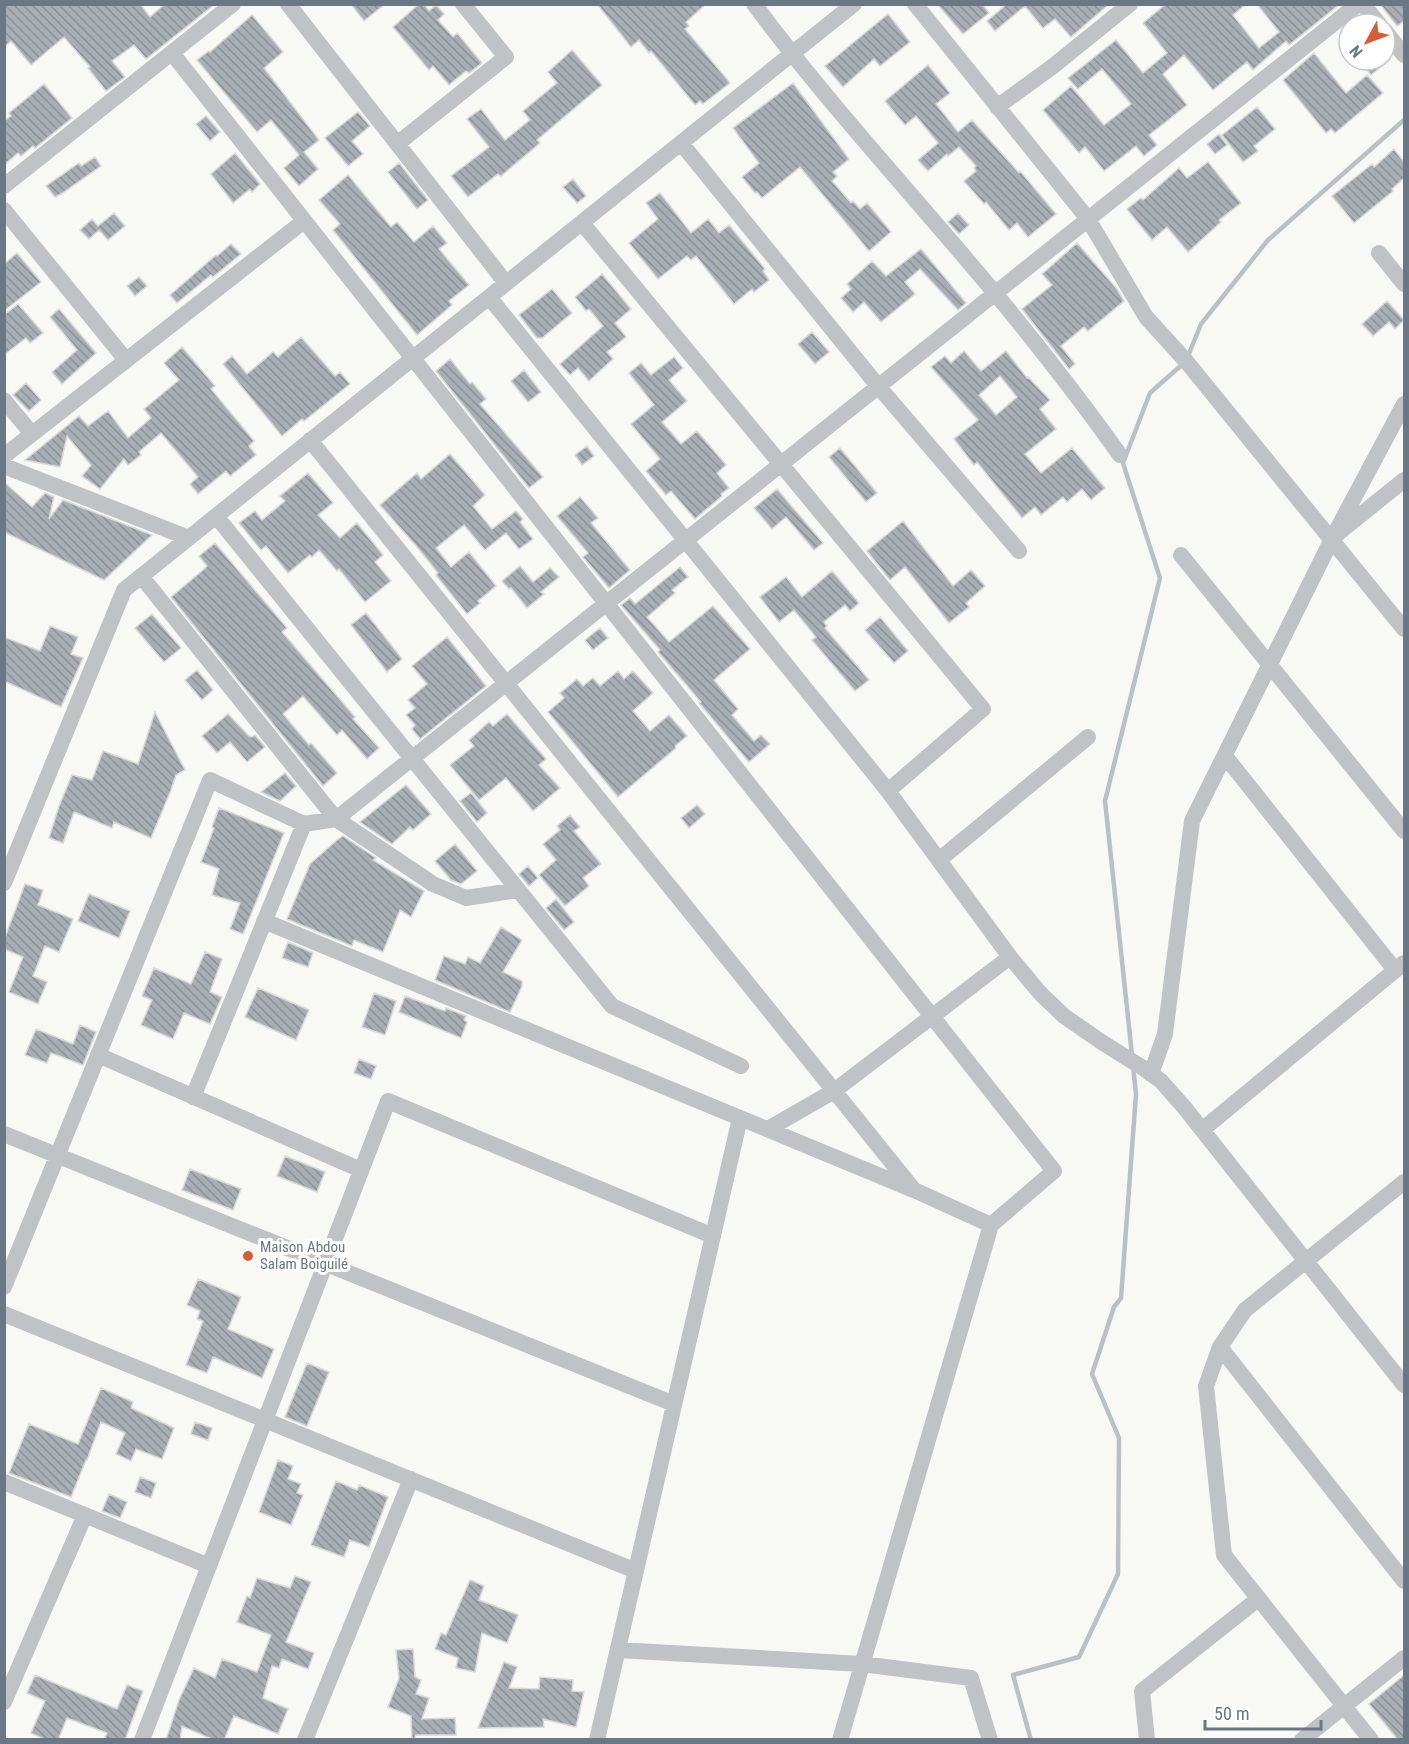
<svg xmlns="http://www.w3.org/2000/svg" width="1409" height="1744" font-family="'Roboto Condensed',sans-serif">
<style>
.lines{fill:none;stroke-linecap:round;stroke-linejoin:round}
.stream{stroke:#b8c2c6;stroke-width:4.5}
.building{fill:url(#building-back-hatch);stroke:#d9d9d7;stroke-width:1.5;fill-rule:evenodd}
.street{stroke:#bfc3c6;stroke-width:16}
.poi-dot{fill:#d65e37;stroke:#fff;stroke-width:2}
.labels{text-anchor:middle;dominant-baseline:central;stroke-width:6;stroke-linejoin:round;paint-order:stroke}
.poi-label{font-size:15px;fill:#697884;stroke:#fff;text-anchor:start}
</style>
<defs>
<pattern id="building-back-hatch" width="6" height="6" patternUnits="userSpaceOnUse" patternTransform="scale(1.5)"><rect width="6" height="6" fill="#a7aeb4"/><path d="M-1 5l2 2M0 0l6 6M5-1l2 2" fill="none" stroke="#8c9298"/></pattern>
</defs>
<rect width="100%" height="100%" fill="#f8f8f5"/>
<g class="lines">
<path class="stream" d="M1132 1055 1105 801 1160 578 1123 463 1150 393 1186 361 1201 324 1268 240 1404 120
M1031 1740 1013 1675 1079 1657 1118 1574 1119 1438 1092 1374 1114 1307 1121 1298 1136 1094 1133 1066"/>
</g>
<path class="building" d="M4 4H140L150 17 165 4H215L146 59 134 45 112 61 125 77 106 91 88 68 90 67 64 37 31 65 11 41 4 47Z
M351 4H385L364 21Z
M419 4H424L429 11 436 5 444 14 438 20 453 37 457 33 482 63 469 73 466 71 449 85 433 66 429 70 393 27Z
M597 4H706L686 22 689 26 685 29 730 83 703 104 700 101 695 105 651 51 649 53 639 40 631 47Z
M937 4H982L989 13 963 34Z
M1007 4H1109L1071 37 1055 19 1043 28 1025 6 995 31 987 21Z
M1166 4H1246L1233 15 1259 48 1279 32 1257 4H1340L1289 45 1286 41 1253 70 1247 62 1213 90 1184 55 1163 74 1187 105 1149 135 1157 145 1144 156 1136 146 1104 171 1085 147 1079 153 1043 110 1071 86 1104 125 1131 104 1102 69 1078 89 1068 78 1116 40 1143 73 1167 53 1143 23Z
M1380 4H1404V21L1397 26Z
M888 14 910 42 880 66 874 59 843 87 825 66Z
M252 15 283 52 264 68 319 140 304 152 318 169 299 186 284 168 299 155 271 120 257 132 197 60 209 51 210 52Z
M572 50 602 85 537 140 540 143 501 176 498 174 468 197 451 176 489 147 467 119 481 109 505 140 530 120 523 111 557 83 548 72Z
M1314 53 1346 93 1367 75 1383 93 1335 133 1331 129 1326 133 1283 80Z
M1359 60H1389L1371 75Z
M928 65 950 93 936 104 958 132 972 120 1019 173 1020 171 1056 214 1028 237 1017 223 1009 230 986 202 984 204 964 181 976 171 974 168 976 166 959 147 948 156 947 154 928 171 918 160 938 143 916 116 905 125 885 101Z
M793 83 849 159 833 172 837 176 832 181 851 203 853 201 860 209 867 203 891 232 869 251 800 167 762 198 757 192 755 193 742 177 759 163 733 128Z
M44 84 72 118 35 148 33 146 21 156 18 153 4 165V121L11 116 9 113Z
M1257 107 1275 129 1254 146 1258 151 1243 162 1222 135Z
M358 112 370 126 352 141 363 154 348 166 325 138Z
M206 116 220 132 210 141 196 124Z
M1219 134 1227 145 1215 154 1207 144Z
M1394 149 1404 162V178L1392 189 1393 191 1354 223 1332 196 1372 164 1374 167Z
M235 153 260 184 252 192 250 189 233 203 211 174Z
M95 157 101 166 61 194 55 197 46 186 79 163 81 166Z
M1208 162 1241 203 1219 220 1221 222 1188 252 1167 227 1152 240 1127 209 1141 198 1143 200 1179 168 1187 178Z
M399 163 428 200 417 209 388 172Z
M348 175 391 227 397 222 414 242 433 226 447 243 439 249 469 285 449 301 452 305 417 335 333 230 340 224 319 200Z
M573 179 586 196 577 203 563 187Z
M660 193 691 233 708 219 719 233 729 225 765 269 763 271 769 280 754 292 752 289 734 304 696 256 691 260 687 256 658 279 629 243 658 219 646 203Z
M114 213 125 226 108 240 99 230 89 239 80 230 92 219 98 226Z
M958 213 969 225 959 234 948 222Z
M1077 243 1117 289 1124 301 1088 331 1084 327 1061 346 1075 364 1069 369 1022 309 1052 285 1042 274Z
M231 244 241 254 213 277 211 275 177 303 170 295 216 255 217 256Z
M921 249 966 303 958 310 920 269 905 282 915 294 881 322 864 302 853 312 841 298 851 289 847 284 872 261 886 276Z
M17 253 41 282 4 311V264Z
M602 274 631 309 615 323 626 337 607 352 613 359 589 381 578 368 570 375 560 364 603 326 589 309 586 311 575 297Z
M139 277 147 286 135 296 127 286Z
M552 289 572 313 542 338H537L519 315Z
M1387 301 1404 320 1395 329 1389 322 1373 336 1362 324Z
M18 304 43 333 30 343 26 338 4 355V315Z
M59 309 96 353 62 384 52 372 77 350 50 317Z
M812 332 829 352 815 364 798 344Z
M301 337 335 376 340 372 350 384 304 421 302 419 282 436 223 364 232 356 247 374 273 352 278 357Z
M182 347 215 386 211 389 254 441 249 446 256 455 230 476 226 471 198 494 190 484 198 477 161 433 139 452 141 455 128 465 124 459 100 489 82 476 91 465 67 436 60 467 25 460 79 416 88 426 108 411 128 438 151 418 144 409 179 380 164 363Z
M964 351 981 371 1006 351 1027 378 1028 377 1050 400 1040 409 1056 429 1025 454 1041 473 1072 448 1105 488 1091 500 1082 489 1067 502 1063 497 1041 515 1035 507 1022 518 977 462 974 465 954 439 978 420 931 367 945 356 951 363ZM1000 376 1017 397 996 415 979 395Z
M674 357 683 368 669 380 687 401 662 422 681 444 697 431 726 465 717 473 729 488 721 494 722 496 695 519 671 491 666 495 646 471 660 459 631 424 654 405 629 373 641 363 651 375Z
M450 359 470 384 472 382 486 399 480 404 543 477 529 488 436 371Z
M524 370 541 392 528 402 511 381Z
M26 383 41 400 29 411 13 395Z
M587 446 594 456 582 465 575 455Z
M840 448 877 493 866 502 829 457Z
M450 454 485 495 473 506 492 529 516 511 523 519 520 522 533 539 519 549 506 533 485 550 464 525 436 548 451 567 469 552 496 586 478 601 480 603 467 614 436 575 438 573 418 548 380 505 417 473 421 479Z
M308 473 333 503 318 515 340 538 357 523 383 555 375 562 391 581 365 602 339 569 337 571 319 550 312 557 310 555 288 573 266 546 261 550 239 523 255 511 262 520 285 501 280 496Z
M4 482 32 507 45 493 54 497 49 519 63 500 152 535 104 580 4 532Z
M777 489 823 543 814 550 786 517 772 529 754 508Z
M580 497 598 518 591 523 630 570 609 588 583 557 588 553 557 516Z
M903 521 953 586 971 570 985 586 966 603 969 607 949 623 905 567 890 580 867 551Z
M215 543 287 628 282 632 355 717 353 719 379 748 367 759 342 730 337 735 303 696 283 714 309 745 311 743 337 773 323 786 171 597 203 570 207 566 199 556Z
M520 566 533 582 550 568 559 577 541 592 544 594 527 608 511 588 509 589 502 581Z
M680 567 688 577 672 590 675 593 647 617 669 642 713 606 750 649 714 680 738 709 732 715 754 741 761 735 770 744 749 762 699 703 701 702 658 652 660 650 621 605 630 598 635 604Z
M832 571 859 603 850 611 845 605 824 622 827 626 825 628 869 680 855 691 812 640 816 637 794 610 779 622 760 597 786 577 802 597Z
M366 613 402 659 387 672 351 625Z
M152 614 181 648 164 662 135 628Z
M880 617 908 651 894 663 865 630Z
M50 626 78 637 71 654 83 658 61 707 4 681V637L40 651Z
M600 628 608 638 593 650 585 640Z
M447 637 486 686 420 739 412 729 415 725 406 715 415 708 408 700 427 684 412 666Z
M197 670 213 690 202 700 185 680Z
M618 671 624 679 633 671 653 693 633 711 650 731 669 715 687 736 675 746 676 748 618 797 548 712 564 698 560 693 577 679 583 686 593 678 600 686Z
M155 712 185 770 176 775 171 790 151 838 114 822 112 828 74 812 63 843 49 838 59 806 72 775 92 780 103 751 138 764Z
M228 714 249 736 252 737 255 735 265 747 247 762 230 742 217 753 202 736Z
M507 714 546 759 539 765 560 788 533 811 506 778 479 800 450 765 474 746 469 740 489 722 493 726Z
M285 773 296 786 280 801 261 792Z
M406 785 431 814 413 830 410 827 392 844 360 822Z
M471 793 487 813 477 822 460 801Z
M697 805 705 814 689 828 681 818Z
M219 808 284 833 243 934 230 929 240 903 212 895 219 869 201 862 214 828 212 827Z
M570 815 580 827 574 831 601 864 583 878 589 886 565 906 539 875 556 860 543 844 560 830 557 826Z
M343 836 376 858 373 860 424 891 411 917 400 910 383 952 354 940 352 946 287 919 310 864 337 840Z
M455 844 477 871 461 884 451 880 435 861Z
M528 866 538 878 529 886 519 874Z
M25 884 43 890 38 905 73 919 59 952 45 946 33 976 47 982 38 1004 9 992 23 957 4 949V940Z
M89 894 130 911 119 938 78 921Z
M556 899 574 922 564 930 546 908Z
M501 927 522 940 503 972 522 981V986L510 1012 435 980 444 956 465 964 468 957 480 963Z
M288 942 313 953 308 967 282 958Z
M205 952 222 959 210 992 222 997 210 1024 184 1013 173 1039 141 1025 152 1000 142 996 154 968 191 984Z
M258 988 309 1010 296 1040 245 1017Z
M374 993 396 1001 385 1035 362 1027Z
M405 996 445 1011 446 1008 466 1016 464 1020 467 1022 461 1038 399 1012Z
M80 1025 96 1032 83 1065 51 1053 47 1063 25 1055 36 1029 73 1044Z
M359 1059 376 1066 371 1079 354 1073Z
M285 1156 325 1172 317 1192 277 1176Z
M190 1169 241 1189 233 1210 182 1190Z
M198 1279 241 1297 228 1329 274 1349 262 1378 213 1357 207 1373 186 1365 203 1321 197 1319 200 1311 187 1305Z
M307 1363 329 1372 307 1426 285 1417Z
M101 1388 133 1402 131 1408 174 1428 162 1459 136 1449 131 1461 116 1454 125 1433 101 1422 87 1460H86L71 1497 9 1473 29 1424 78 1444Z
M195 1422 212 1428 208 1440 191 1434Z
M278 1460 293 1466 288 1479 301 1484 297 1493 303 1495 291 1525 259 1512Z
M140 1477 156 1483 151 1498 135 1492Z
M336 1481 357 1490 359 1485 388 1497 369 1547 350 1540 344 1557 311 1545Z
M109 1494 127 1502 120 1518 102 1511Z
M295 1576 311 1582 286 1642 314 1653 308 1669 282 1659 279 1668 272 1666 263 1698 288 1709 278 1734 234 1716 224 1740H214L182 1726 180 1740H166L179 1700 194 1668 215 1678 222 1659 257 1672 271 1635 237 1622 247 1596 250 1598 257 1578 290 1588Z
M470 1580 484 1586 479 1600 518 1615 507 1643 482 1633 475 1672 456 1668 458 1658 435 1649 441 1633 446 1635Z
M413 1649 415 1677 421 1680 416 1694 429 1698 422 1719 455 1718 456 1735H416L414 1740H412L411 1716 388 1707 399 1678 396 1650Z
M504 1662 517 1667 509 1688 539 1689 540 1677 573 1680 572 1691 584 1692 576 1727 543 1719 544 1727 478 1728Z
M35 1675 117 1709 127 1685 143 1691 125 1740H104L107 1733 67 1718 58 1740H46L31 1733 45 1701 27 1693Z
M1404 1675V1740H1398L1369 1704Z"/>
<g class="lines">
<path class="street" d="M288 4 506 283
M754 4C829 105 914 196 994 292 1038 345 1080 399 1120 455
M915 4 1088 219 1146 317 1186 361 1404 629
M1363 4 1379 24
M1385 31 1404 55
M172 53 1054 1171 991 1225 840 1740
M997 107 1052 67 1130 4
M681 143 878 386 1019 551
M397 144 506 57 463 4
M4 186 233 4
M4 210 126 360
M582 223 983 709 888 791
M1379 253 1404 284
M489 297 888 791 1010 957 1040 993 1064 1016 1100 1041 1143 1068 1161 1081 1184 1107 1404 1385
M4 400 32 434
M310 440 914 1190
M4 456 304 221
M4 466 189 538
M216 516 612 1006 741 1066
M1337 534 1404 480
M1181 555 1404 831
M141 576 336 819 1358 4
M1225 756 1395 970
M939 860 1088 737
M4 883 124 590 854 4
M264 921 914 1190 991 1225
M98 1055 361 1170
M1151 1074 1165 1034 1192 821 1332 539 1404 404
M193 1097 304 824
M768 1129 834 1091 1010 957
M1202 1130 1404 963
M4 1134 674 1404
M4 1287 210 780 304 824 336 819 433 884 466 898 518 890
M4 1314 636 1571
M1220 1347 1404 1581
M4 1482 209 1566
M618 1650 862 1664 971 1678 990 1740
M4 1702 85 1515
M142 1740 388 1101 713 1236
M305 1740 411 1479
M597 1740 740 1118
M1147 1740 1142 1691 1258 1599
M1302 1740 1404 1658
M1371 1740 1224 1555 1206 1386 1220 1347 1245 1310 1404 1182"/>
</g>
<circle class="poi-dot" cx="248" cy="1256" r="6"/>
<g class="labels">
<g class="poi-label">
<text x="260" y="1247">Maison Abdou<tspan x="260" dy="17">Salam Boiguilé</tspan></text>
</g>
</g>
<rect width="1409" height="1744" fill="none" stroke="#697884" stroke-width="12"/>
<g transform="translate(1367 42) rotate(229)"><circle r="28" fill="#ffffff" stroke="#c3c9ce" stroke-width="1.5"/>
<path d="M0-4.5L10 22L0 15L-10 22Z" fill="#d65e37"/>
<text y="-9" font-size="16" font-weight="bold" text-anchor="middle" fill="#697884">N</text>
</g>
<path d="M1205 1720v9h116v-9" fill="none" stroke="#697884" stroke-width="3"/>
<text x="1214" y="1720" font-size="18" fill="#697884" stroke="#ffffff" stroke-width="4.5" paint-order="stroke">50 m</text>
</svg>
